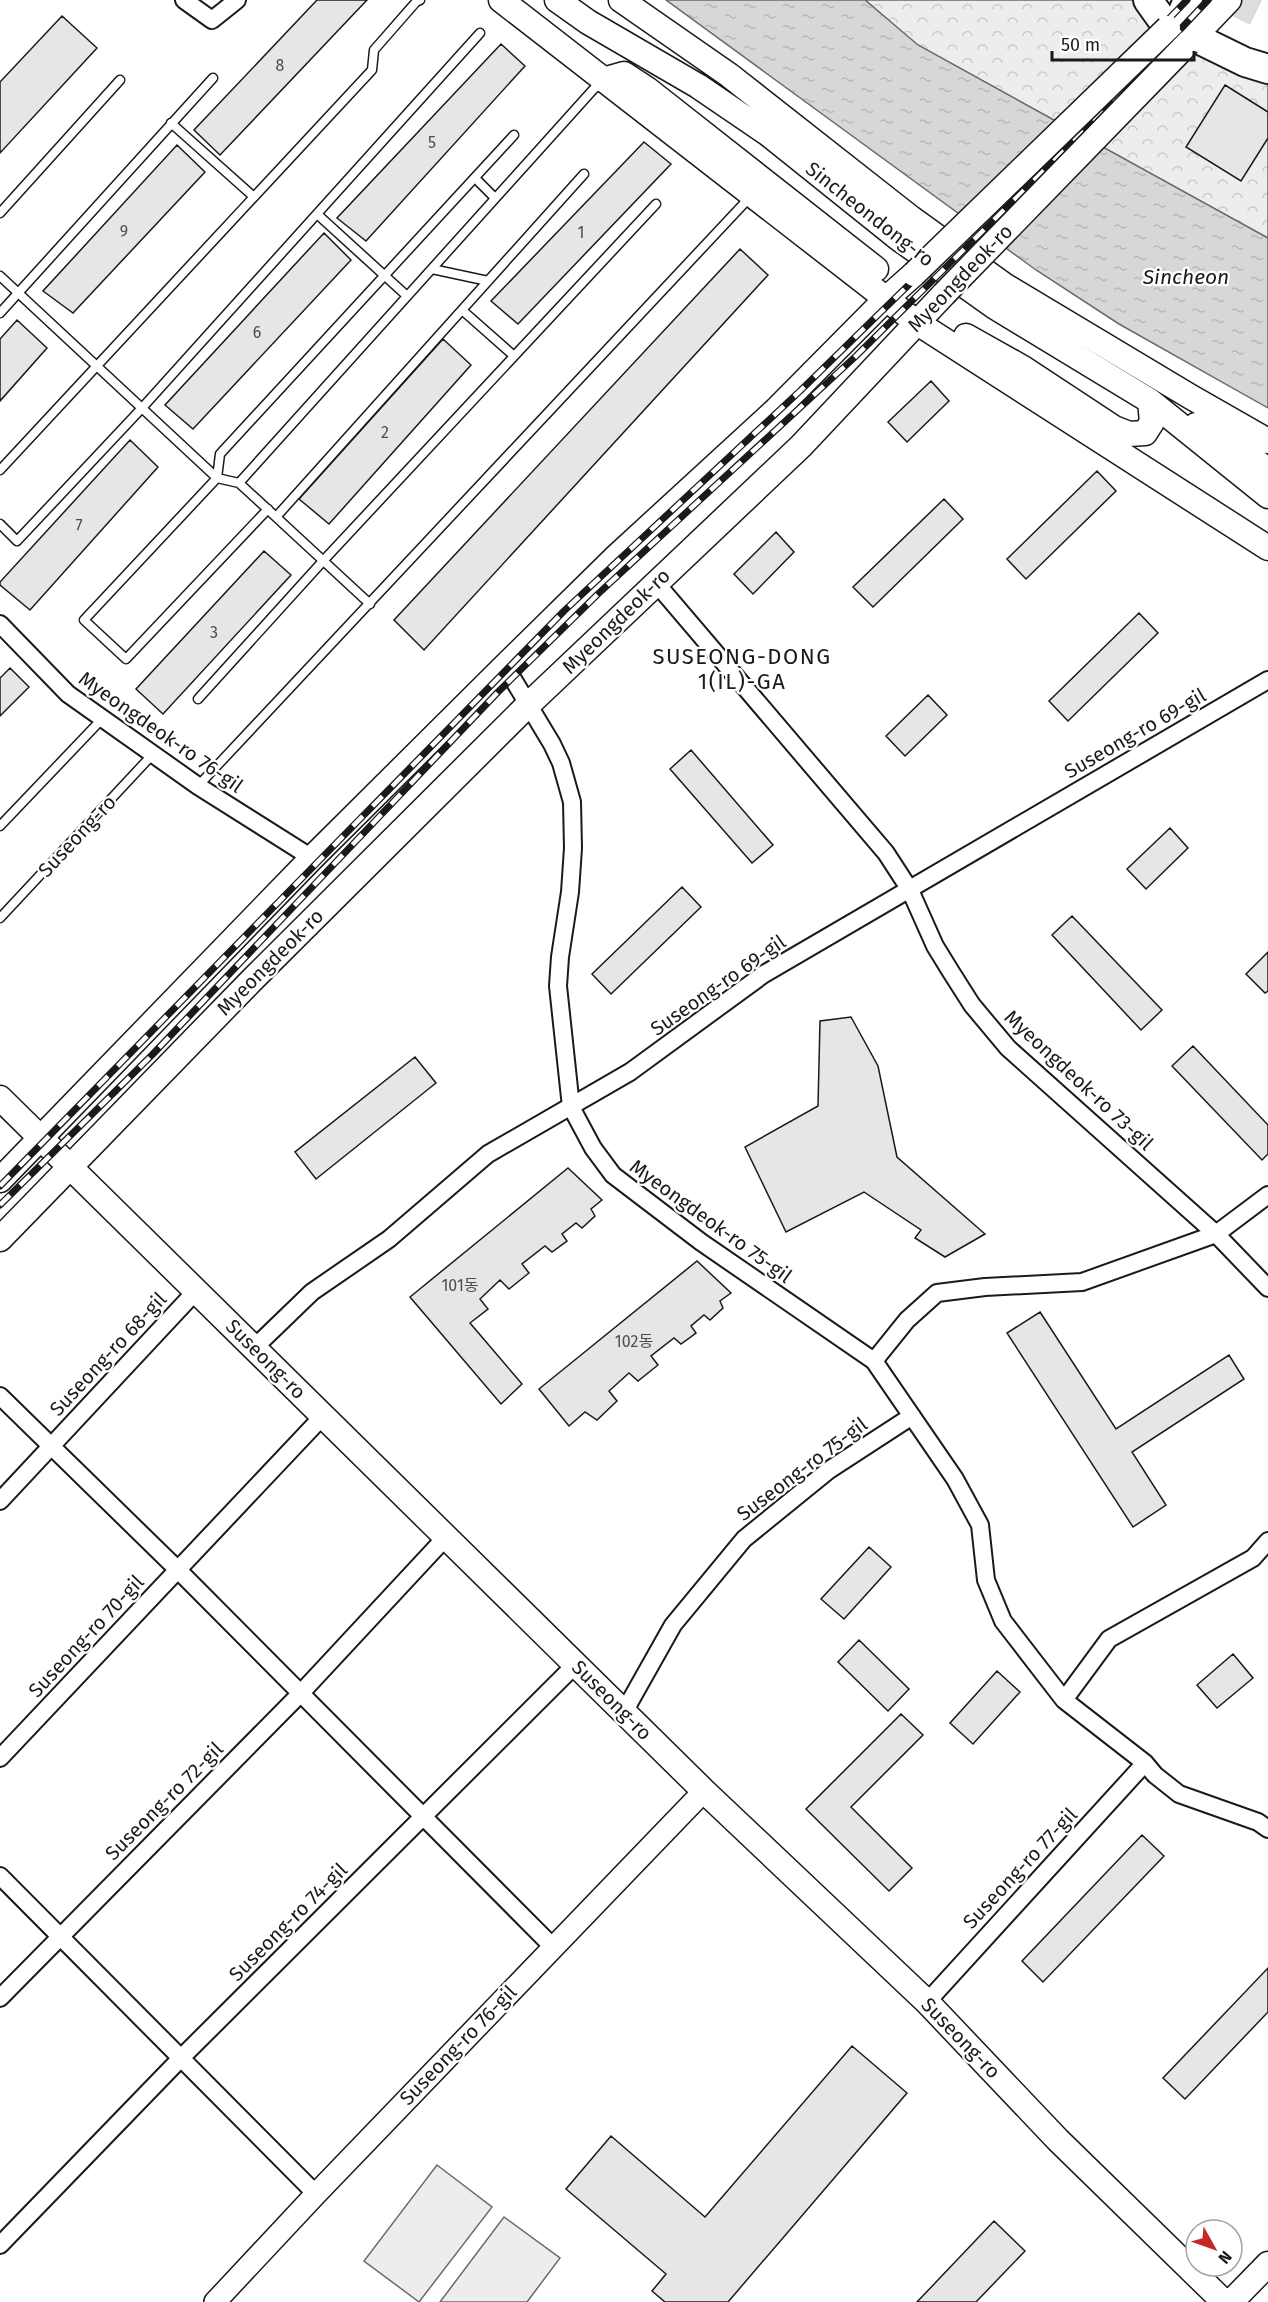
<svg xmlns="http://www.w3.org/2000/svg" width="1268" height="2302" font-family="'Fira Sans','Noto Sans KR',sans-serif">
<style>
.built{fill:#ededed;stroke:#6a6a6a;stroke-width:1.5}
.park{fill:url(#park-crowns);stroke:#6a6a6a;stroke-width:1.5}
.water{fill:url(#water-ripples);stroke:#6a6a6a;stroke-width:1.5}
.pier{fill:#fff;stroke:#6a6a6a;stroke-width:1.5}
.building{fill:#e6e6e6;stroke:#1a1a1a;stroke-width:1.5}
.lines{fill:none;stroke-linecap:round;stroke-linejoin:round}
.trunk-tunnel{stroke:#ddd;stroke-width:28;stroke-dasharray:28 14;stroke-linecap:butt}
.service-casing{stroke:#1a1a1a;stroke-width:11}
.minor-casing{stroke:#1a1a1a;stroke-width:20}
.tertiary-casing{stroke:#1a1a1a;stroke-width:24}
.secondary-casing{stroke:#1a1a1a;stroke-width:27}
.trunk-casing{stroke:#1a1a1a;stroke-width:32}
.service{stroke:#fff;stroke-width:8}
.minor{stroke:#fff;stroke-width:16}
.tertiary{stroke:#fff;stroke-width:21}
.secondary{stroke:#fff;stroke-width:24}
.trunk{stroke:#fff;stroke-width:28}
.rail-casing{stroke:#1a1a1a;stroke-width:7}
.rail{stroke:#fff;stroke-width:4.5;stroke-dasharray:14;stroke-linecap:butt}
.secondary-bridge-casing{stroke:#1a1a1a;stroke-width:27;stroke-linecap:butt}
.secondary-bridge{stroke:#fff;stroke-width:24}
.labels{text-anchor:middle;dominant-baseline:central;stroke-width:4.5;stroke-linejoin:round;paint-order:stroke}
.number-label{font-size:16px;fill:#4d4d4d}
.street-label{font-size:20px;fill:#1a1a1a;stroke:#fff}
.water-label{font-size:21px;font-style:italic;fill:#1a1a1a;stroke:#fff}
.quarter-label{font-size:22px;letter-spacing:1.5px;fill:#1a1a1a;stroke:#fff}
</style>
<defs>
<pattern id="park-crowns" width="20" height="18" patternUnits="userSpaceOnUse" patternTransform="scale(1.5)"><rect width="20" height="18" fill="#ededed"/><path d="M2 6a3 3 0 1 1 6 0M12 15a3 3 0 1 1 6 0" fill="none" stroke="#cbcbcb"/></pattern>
<pattern id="water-ripples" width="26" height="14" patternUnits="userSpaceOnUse" patternTransform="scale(1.5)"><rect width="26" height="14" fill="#d7d7d7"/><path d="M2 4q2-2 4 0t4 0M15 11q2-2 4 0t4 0" fill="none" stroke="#b8b8b8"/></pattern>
</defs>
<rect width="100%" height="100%" fill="#fff"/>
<path class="built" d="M437 2165 492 2207 419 2302 364 2261Z
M504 2217 560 2258 527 2302H440Z"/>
<path class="park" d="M865 0H1148L1268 74V238L917 45Z"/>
<path class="water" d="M666 0H865L918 45 1268 238V408L1119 324 1036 270Z"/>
<path class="pier" d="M1071 127 1092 139 992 241 973 227Z"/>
<path class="building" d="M317 0H367L220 155 194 130Z
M62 16 97 48 0 153V82Z
M501 44 525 66 366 241 337 218Z
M1225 85 1268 112V138L1241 181 1186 147Z
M644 142 671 164 518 324 491 301Z
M177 145 205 172 73 313 43 291Z
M324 233 351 260 193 429 165 405Z
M740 249 768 275 424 650 394 620Z
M17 320 47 348 0 401V339Z
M443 339 471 365 329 524 299 499Z
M931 381 949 401 907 442 888 422Z
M130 440 158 467 30 610 0 585V582Z
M1097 471 1116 491 1026 579 1007 559Z
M944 499 963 519 873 607 853 587Z
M776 532 794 552 753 594 734 574Z
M264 551 291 575 163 714 136 689Z
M1139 613 1158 633 1068 721 1049 701Z
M10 668 29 687 0 716V678Z
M928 695 947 715 905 756 886 736Z
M691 750 773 845 752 863 670 769Z
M1170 828 1188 848 1146 889 1127 869Z
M682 887 701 907 611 994 592 974Z
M1072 916 1162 1010 1141 1030 1052 935Z
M1268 952V991L1265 993 1246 974Z
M851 1017 878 1066 897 1157 985 1234 945 1257 915 1238 921 1230 864 1192 786 1232 745 1147 818 1106 820 1021Z
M1193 1046 1268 1125V1154L1262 1160 1172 1066Z
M415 1057 436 1083 316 1179 295 1152Z
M568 1168 602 1200 591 1209 595 1216 582 1228 576 1223 562 1234 567 1241 552 1252 545 1246 522 1264 529 1273 509 1289 500 1280 480 1299 488 1309 470 1323 522 1384 501 1404 410 1297Z
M697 1261 731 1293 720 1301 723 1308 710 1320 704 1315 691 1326 696 1333 681 1344 674 1338 651 1356 658 1365 638 1381 629 1373 609 1391 617 1401 597 1420 585 1412 569 1426 539 1389Z
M1040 1312 1116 1429 1229 1355 1244 1379 1132 1452 1166 1505 1133 1527 1007 1333Z
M869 1547 891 1567 844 1619 821 1599Z
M859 1640 909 1689 888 1711 838 1662Z
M1233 1654 1253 1678 1217 1708 1197 1685Z
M997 1671 1020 1692 973 1744 950 1723Z
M901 1714 923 1735 851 1807 912 1868 889 1891 806 1809Z
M1142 1835 1164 1856 1043 1982 1022 1961Z
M1268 1968V2012L1185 2099 1163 2078Z
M852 2046 907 2093 728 2302H665L652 2291 666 2274 566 2189 611 2136 705 2217Z
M994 2221 1025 2251 976 2302H917Z"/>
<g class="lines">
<path class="trunk-tunnel" d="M1231 0 1268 18"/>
<defs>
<path id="service" d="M171 123 254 197
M475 178 495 198
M0 213 120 80
M317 214 407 296
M432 269 488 281
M0 276 217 478
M462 310 514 356
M0 313 213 78
M0 470 372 70 374 50 416 2 420 0
M217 478 220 454 514 135
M239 483 600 82
M268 509 126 659 84 620 217 478 239 483 276 517 370 604
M276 517 584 174
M0 524 17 541 142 408 480 33
M198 699 323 561 656 204
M198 786 751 196
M0 826 102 719
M0 918 153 754"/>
<path id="minor" d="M184 0 212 20 237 0
M656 583 886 853 910 890 935 946 951 972 972 1005 1008 1048 1216 1234 1268 1288
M0 624 68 694 198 786 312 858
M505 666 552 744 561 763 572 802 573 848 570 892 560 957 558 986 571 1107 593 1148 613 1175 701 1242 874 1361 955 1479 980 1525 986 1580 1003 1621 1064 1700 1145 1763 1155 1775 1179 1794 1258 1822 1268 1829
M254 1348 312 1292 389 1239 488 1154 630 1072 764 974 1268 680
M874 1361 907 1320 937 1293 985 1287 1082 1282 1216 1234 1268 1195
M0 1396 178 1570 553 1947
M0 1501 196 1291
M1064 1700 1109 1639 1253 1558 1268 1541
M624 1712 673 1625 744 1539 829 1470 912 1416
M0 1758 323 1416
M0 1876 316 2194
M0 1998 300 1694 446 1537
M927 2002 1145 1763
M0 2245 182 2057 576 1664"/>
<path id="tertiary" d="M215 2302 316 2194 704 1791"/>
<path id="secondary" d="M501 0 916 322 1268 548
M557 0 588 22 698 86 767 133 898 238 995 307 1150 401 1268 496
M621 0 729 75 911 218 1004 285 1191 397 1268 441
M1188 43 1229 0
M603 80 624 74 647 89 876 269
M966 336 1023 368 1114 428 1129 434 1145 433 1152 422 1150 401
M1196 425 1233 442 1268 471
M0 1098 704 1791 927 2002 1058 2140 1224 2302
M0 1180 312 858 505 666 617 556 776 410 887 298 914 274
M0 1239 251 981 528 705 801 446 944 294
M1231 2302 1268 2264"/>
<path id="trunk" d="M1148 0 1168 28 1194 37 1245 62 1268 69
M1182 14 1188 0"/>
</defs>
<use href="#service" class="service-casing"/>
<use href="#minor" class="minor-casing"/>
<use href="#tertiary" class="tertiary-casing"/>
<use href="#secondary" class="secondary-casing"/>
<use href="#trunk" class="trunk-casing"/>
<use href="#service" class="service"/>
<use href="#minor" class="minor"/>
<use href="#tertiary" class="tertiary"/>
<use href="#secondary" class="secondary"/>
<use href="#trunk" class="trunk"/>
<defs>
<path id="rail" d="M0 1186 564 611 800 391 970 225 1187 0
M0 1205 152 1055 498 692 599 593 856 356 1087 128 1208 0"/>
</defs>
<use href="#rail" class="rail-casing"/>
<use href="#rail" class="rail"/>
<defs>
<path id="secondary-bridge" d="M914 274 1168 28
M944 294 1188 43"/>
</defs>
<use href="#secondary-bridge" class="secondary-bridge-casing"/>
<use href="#secondary-bridge" class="secondary-bridge"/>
</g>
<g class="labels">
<g class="number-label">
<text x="280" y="65">8</text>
<text x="432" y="142">5</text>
<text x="124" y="231">9</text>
<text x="581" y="232">1</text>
<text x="257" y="332">6</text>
<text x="385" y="432">2</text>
<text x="79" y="525">7</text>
<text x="214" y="632">3</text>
<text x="460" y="1285">101동</text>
<text x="634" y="1341">102동</text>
</g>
<g class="street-label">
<text transform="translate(870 214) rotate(38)">Sincheondong-ro</text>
<text transform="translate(960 278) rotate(-46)">Myeongdeok-ro</text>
<text transform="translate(616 621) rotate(-44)">Myeongdeok-ro</text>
<text transform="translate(161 732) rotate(35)">Myeongdeok-ro 76-gil</text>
<text transform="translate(1135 733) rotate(-30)">Suseong-ro 69-gil</text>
<text transform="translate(77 836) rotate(-47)">Suseong-ro</text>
<text transform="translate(270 962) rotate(-45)">Myeongdeok-ro</text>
<text transform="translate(718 985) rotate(-35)">Suseong-ro 69-gil</text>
<text transform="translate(1079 1080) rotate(43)">Myeongdeok-ro 73-gil</text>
<text transform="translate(711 1221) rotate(36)">Myeongdeok-ro 75-gil</text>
<text transform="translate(108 1354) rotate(-47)">Suseong-ro 68-gil</text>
<text transform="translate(266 1359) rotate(45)">Suseong-ro</text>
<text transform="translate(802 1469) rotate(-37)">Suseong-ro 75-gil</text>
<text transform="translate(86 1636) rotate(-47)">Suseong-ro 70-gil</text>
<text transform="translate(612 1700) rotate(45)">Suseong-ro</text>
<text transform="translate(164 1801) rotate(-45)">Suseong-ro 72-gil</text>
<text transform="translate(1020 1868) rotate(-47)">Suseong-ro 77-gil</text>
<text transform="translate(288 1922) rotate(-45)">Suseong-ro 74-gil</text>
<text transform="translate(961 2038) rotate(46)">Suseong-ro</text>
<text transform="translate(458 2045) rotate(-46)">Suseong-ro 76-gil</text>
</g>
<g class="water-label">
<text x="1186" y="277">Sincheon</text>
</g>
<g class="quarter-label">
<text x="742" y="656">SUSEONG-DONG<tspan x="742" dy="25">1(IL)-GA</tspan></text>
</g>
</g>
<g transform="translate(1214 2248) rotate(130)"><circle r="28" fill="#ffffff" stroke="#a3a3a3" stroke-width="1.5"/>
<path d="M0-4.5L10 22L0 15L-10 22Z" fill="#c62828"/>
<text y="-9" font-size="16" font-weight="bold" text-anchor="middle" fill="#1a1a1a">N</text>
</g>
<path d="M1052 51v9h142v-9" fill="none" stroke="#1a1a1a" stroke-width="3"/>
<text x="1061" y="51" font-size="18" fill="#1a1a1a" stroke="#ffffff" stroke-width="4.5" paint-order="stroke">50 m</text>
</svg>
